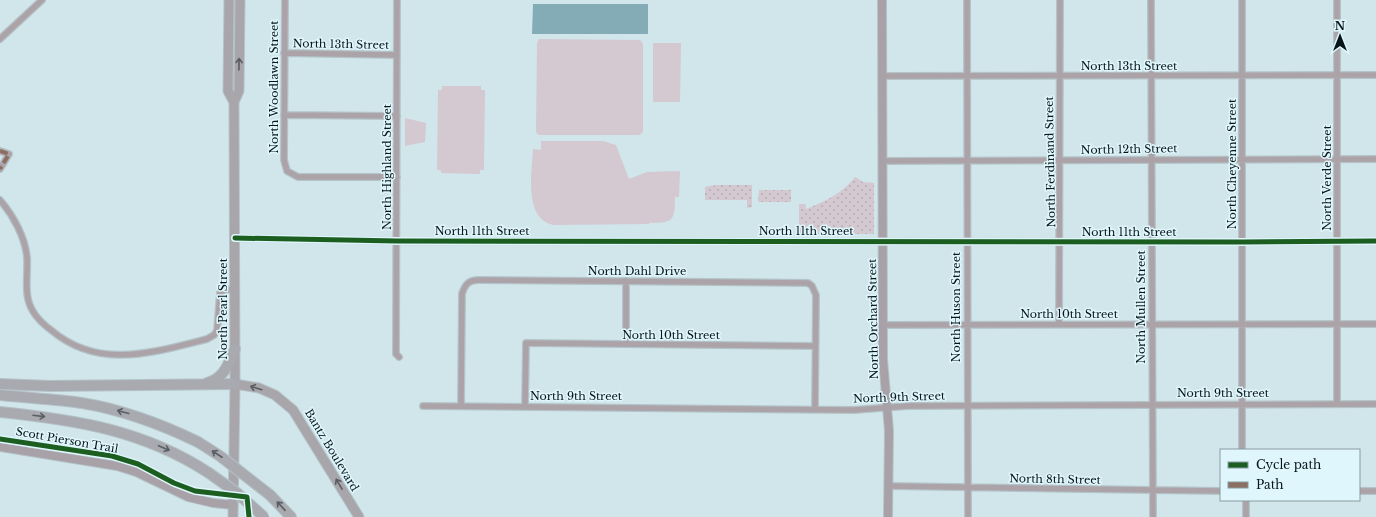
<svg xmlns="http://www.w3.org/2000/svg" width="1376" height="517" font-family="'Libre Baskerville',serif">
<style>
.grass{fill:url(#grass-dots)}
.green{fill:#d4c8d1}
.water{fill:#84acb6}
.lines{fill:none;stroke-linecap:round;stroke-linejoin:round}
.street-casing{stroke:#b3c3c7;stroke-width:8}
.secondary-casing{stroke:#b3c3c7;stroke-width:10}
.primary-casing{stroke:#b3c3c7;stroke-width:11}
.highway-casing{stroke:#b3c3c7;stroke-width:12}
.street{stroke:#aca3a8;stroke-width:5.5}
.secondary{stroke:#a8a1a7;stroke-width:8}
.primary{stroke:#a8a5ab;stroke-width:9}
.highway{stroke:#a9aab0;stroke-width:10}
.highway-bridge-casing{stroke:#b3c3c7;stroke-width:12;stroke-linecap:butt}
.highway-bridge{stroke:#a9aab0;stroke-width:10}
.quiet{stroke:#8d6e63;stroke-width:4;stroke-dasharray:8 4;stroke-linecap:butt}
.cycleway-casing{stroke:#dff6fc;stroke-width:8}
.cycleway{stroke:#1b5e20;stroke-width:5}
.oneway{stroke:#585e62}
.oneway2{stroke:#586064}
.labels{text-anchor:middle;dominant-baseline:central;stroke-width:3;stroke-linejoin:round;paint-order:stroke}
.street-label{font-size:11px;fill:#081619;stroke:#dff6fc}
</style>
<defs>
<pattern id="grass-dots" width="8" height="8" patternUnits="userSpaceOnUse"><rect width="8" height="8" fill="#d4c8d1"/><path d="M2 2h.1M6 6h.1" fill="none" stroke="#b4abb3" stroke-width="1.8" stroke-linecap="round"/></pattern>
</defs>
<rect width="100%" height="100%" fill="#d1e6eb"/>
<path class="grass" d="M855 177 863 182 874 183V234H799V204H805L806 209C824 202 843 193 855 177Z
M716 185H752V207L747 208V200H705V187Z
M759 190H791V202H758Z"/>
<path class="green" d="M539 39 640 40 643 44V132L639 135H539L536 132 537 43Z
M653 43H681L680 102H653Z
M442 86H481V90H485L484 170H480V174L441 173V170H437L438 90H442Z
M405 118 426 123 425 142 405 146Z
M541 141H603L616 145 629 179 647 172 680 171 679 197H675C675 221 673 223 649 223V224L554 225C523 219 532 173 533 149L541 150Z"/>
<path class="water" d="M533 4H648V34H532Z"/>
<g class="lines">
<defs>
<path id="street" d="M285 0 284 160 287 171 298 177H397
M397 0 396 354 399 357
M967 0 968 517
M1151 0 1153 517
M1337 0V403
M0 39 42 0
M284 53 397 55
M882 76 1376 75
M284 115 397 116
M0 151 9 154 0 169
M882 161 1376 159
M0 200C13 215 25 237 27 257 28 271 25 285 28 299 31 313 40 322 51 330 98 370 152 353 207 339L214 335 217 331 220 293 224 290 235 289
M235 238 397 241 1243 242 1376 241
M626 281V344
M1059 324 1060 0
M883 325 1376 324
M423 406 854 410 908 406 1376 404
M461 406 462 294C465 284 469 280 479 280L808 283 812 286 816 295 815 409
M525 407 526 343 815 346
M1242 448V0
M889 486 1221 491
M1359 491H1376
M1246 500V517"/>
<path id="secondary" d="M882 0 883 359 889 431 888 517
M0 447 117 466 136 472 188 497 213 503 233 505"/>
<path id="primary" d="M229 0 228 91 234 102
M235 384 259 388 275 395 293 410 359 517
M233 517 235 384 234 102 239 91 240 0"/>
<path id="highway" d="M207 383C225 378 228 364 235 349
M0 384 50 386 235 384
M0 395C27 398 56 399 82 403 124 410 161 424 198 442
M0 412C77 420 143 430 209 473
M270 495 291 517"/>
</defs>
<use href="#street" class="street-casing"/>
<use href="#secondary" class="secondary-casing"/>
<use href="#primary" class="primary-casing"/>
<use href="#highway" class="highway-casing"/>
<use href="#street" class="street"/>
<use href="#secondary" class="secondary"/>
<use href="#primary" class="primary"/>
<use href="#highway" class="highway"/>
<defs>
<path id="highway-bridge" d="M198 442 220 456 270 495
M209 473 237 493 264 517"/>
</defs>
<use href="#highway-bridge" class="highway-bridge-casing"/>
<use href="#highway-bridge" class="highway-bridge"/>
<path class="quiet" d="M0 151 9 154 0 169"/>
<defs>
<path id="cycleway" d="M235 238 397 241 1243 242 1376 241
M0 439 112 456 138 464 174 483 195 491 247 497 249 517"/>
</defs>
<use href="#cycleway" class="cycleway-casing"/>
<use href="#cycleway" class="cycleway"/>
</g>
<defs><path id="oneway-shaft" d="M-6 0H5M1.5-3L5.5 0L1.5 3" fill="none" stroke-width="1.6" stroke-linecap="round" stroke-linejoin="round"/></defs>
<g class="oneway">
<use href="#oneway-shaft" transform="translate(239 64) rotate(-89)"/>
<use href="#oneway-shaft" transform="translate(256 388) rotate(-163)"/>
<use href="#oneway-shaft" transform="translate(339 484) rotate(-121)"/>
</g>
<g class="oneway2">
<use href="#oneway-shaft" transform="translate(123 412) rotate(-165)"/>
<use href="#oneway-shaft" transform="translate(39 416) rotate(7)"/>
<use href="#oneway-shaft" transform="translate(164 448) rotate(23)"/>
<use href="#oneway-shaft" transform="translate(217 454) rotate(-147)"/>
<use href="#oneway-shaft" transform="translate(281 506) rotate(-133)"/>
</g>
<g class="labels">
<g class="street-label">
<text transform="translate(341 44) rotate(1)">North 13th Street</text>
<text x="1129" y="66">North 13th Street</text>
<text transform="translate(274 87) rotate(-90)">North Woodlawn Street</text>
<text transform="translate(1129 149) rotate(-1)">North 12th Street</text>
<text transform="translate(1050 162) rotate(-91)">North Ferdinand Street</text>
<text transform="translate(1232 164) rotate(-90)">North Cheyenne Street</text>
<text transform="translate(387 167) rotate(-90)">North Highland Street</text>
<text transform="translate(1327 178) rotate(-90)">North Verde Street</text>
<text x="482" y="231">North 11th Street</text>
<text x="806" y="231">North 11th Street</text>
<text x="1129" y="232">North 11th Street</text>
<text x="637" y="271">North Dahl Drive</text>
<text transform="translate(956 307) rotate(-90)">North Huson Street</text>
<text transform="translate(1141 307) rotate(-90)">North Mullen Street</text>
<text transform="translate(223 309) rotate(-90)">North Pearl Street</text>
<text x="1069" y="314">North 10th Street</text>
<text transform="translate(873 319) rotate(-91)">North Orchard Street</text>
<text x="671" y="335">North 10th Street</text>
<text x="1223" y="393">North 9th Street</text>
<text x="576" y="396">North 9th Street</text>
<text transform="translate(899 397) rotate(-2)">North 9th Street</text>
<text transform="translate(67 440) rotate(10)">Scott Pierson Trail</text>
<text transform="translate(332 450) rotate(59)">Bantz Boulevard</text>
<text transform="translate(1055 479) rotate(1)">North 8th Street</text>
</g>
</g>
<rect x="1220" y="449" width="140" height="52" fill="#dff6fc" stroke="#899ca1"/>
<rect x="1228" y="462" width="20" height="6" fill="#1b5e20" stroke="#899ca1"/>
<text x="1256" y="469" font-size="12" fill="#081619">Cycle path</text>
<rect x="1228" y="482" width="20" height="6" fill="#8d6e63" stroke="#899ca1"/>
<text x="1256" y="489" font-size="12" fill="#081619">Path</text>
<g transform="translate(1340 36)" stroke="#dff6fc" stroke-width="3" paint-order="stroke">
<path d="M0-3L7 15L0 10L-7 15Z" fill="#081619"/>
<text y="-6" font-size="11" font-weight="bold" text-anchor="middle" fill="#081619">N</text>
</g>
</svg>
